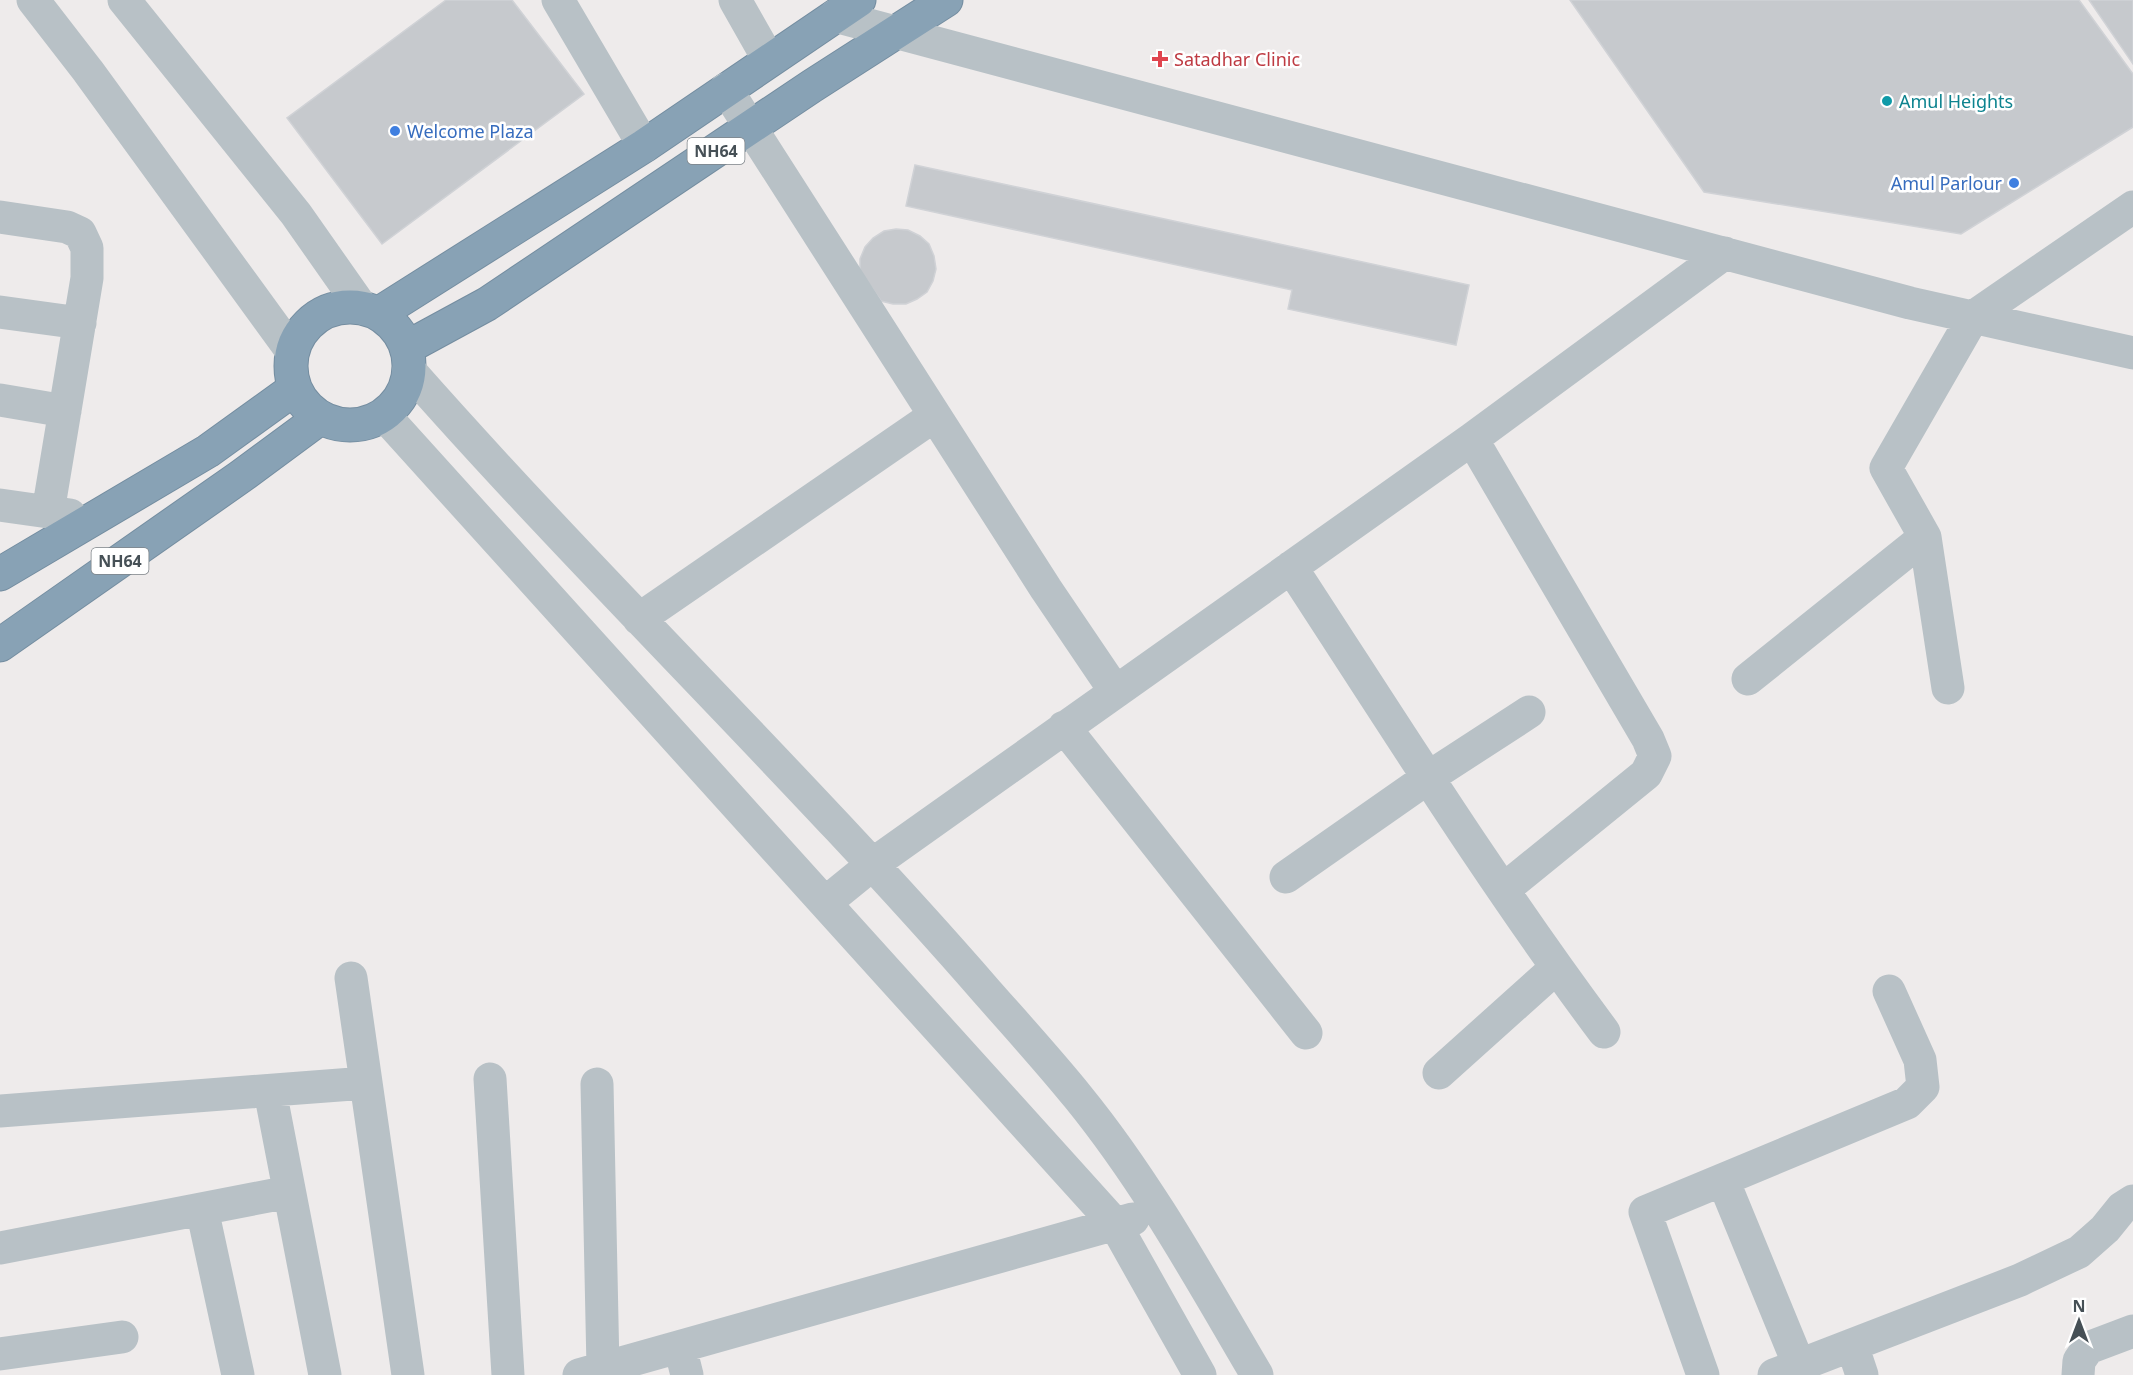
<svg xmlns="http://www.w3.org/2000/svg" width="2133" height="1375" font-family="'Noto Sans',sans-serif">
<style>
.building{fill:#c6c9cd;stroke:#d0d2d6;stroke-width:1.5}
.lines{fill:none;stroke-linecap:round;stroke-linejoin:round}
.highway-casing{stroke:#748da0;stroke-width:35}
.minor{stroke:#b8c1c6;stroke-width:33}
.highway{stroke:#88a2b5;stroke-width:33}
.health-dot{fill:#e0444e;stroke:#fff;stroke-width:2}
.culture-dot{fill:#0f9aa8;stroke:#fff;stroke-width:2}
.shop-dot{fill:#3f7fe0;stroke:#fff;stroke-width:2}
.labels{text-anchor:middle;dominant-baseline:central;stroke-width:5;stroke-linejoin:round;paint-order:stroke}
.shield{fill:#fff;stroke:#7e8489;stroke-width:1.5}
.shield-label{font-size:16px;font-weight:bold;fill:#465056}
.health-label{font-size:18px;fill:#be3a42;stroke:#fff;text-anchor:start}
.culture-label{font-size:18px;fill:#0d838f;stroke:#fff;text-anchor:start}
.shop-label{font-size:18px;fill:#366cbe;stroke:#fff;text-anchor:start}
</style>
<rect width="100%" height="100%" fill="#eeebeb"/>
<path class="building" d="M446 0H512L584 94 382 244 287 118Z
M1570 0H2079L2133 74V127L1961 234 1704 192Z
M2089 0H2133V64Z
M915 165 1469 285 1456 345 1288 309 1292 290 906 206Z
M896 229 908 230 920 236 929 244 934 256 936 269 933 281 927 292 917 299 906 304H893L881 301 860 271V259L865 247 873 238 884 231Z"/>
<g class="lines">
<defs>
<path id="highway" d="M291 366a59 59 0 1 1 118 0a59 59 0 1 1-118 0Z
M378 314 644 146 859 0
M406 348 487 304 812 86 946 0
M0 574 208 451 294 389
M0 645 240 477 320 418"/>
</defs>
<use href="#highway" class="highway-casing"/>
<path class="minor" d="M33 0 88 71 291 350
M124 0 296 214 362 308
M558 0 644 146
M735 0 769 60
M835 16 1910 303 2133 353
M726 89 1046 589 1115 691
M0 217 67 227 80 233 87 248V278L48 512
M0 312 80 323
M409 370C596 582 801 778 987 992 1017 1026 1049 1061 1078 1097 1148 1183 1201 1280 1257 1375
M0 400 65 411
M384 415 1115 1224 1200 1375
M1472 439 1648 739 1655 756 1646 774 1503 890
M0 505 70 515
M1291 567C1393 723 1492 882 1604 1032
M639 619 934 416
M1748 679 1925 537
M1948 688 1925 537 1886 468 1973 317 2133 207
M1064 727 1306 1033
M1286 877 1429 777 1529 712
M825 903 873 864 1472 439 1725 253
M351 978 408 1375
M1439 1073 1556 968
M490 1079 508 1375
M597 1084 603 1368
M270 1091 325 1375
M0 1111 366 1083
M1723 1180 1799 1365
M202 1209 238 1375
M0 1248 289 1192
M1852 1345 1862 1375
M680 1347 687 1375
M0 1354 122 1337
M579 1375 1133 1219
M1703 1375 1645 1212 1907 1103 1923 1087 1920 1060 1889 991
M1774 1375 2020 1280 2079 1252 2105 1229 2122 1208 2133 1201
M2078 1375 2079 1361 2088 1348 2133 1331"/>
<use href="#highway" class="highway"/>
</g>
<path class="health-dot" d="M1157 50h6v6h6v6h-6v6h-6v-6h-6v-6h6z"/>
<circle class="culture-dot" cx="1887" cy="101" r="6"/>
<g class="shop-dot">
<circle cx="395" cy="131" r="6"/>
<circle cx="2014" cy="183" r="6"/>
</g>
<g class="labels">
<g class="shield">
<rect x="687.5" y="138" width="57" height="26" rx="4.5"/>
<rect x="91.5" y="548" width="57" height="26" rx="4.5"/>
</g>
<g class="shield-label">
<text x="716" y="151">NH64</text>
<text x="120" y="561">NH64</text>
</g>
<g class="health-label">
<text x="1174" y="59">Satadhar Clinic</text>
</g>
<g class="culture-label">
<text x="1899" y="101">Amul Heights</text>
</g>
<g class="shop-label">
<text x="407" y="131">Welcome Plaza</text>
<text x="2002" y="183" text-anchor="end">Amul Parlour</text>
</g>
</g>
<g transform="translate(2079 1321)" stroke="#ffffff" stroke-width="4.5" paint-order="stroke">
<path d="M0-4.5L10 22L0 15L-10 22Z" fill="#465056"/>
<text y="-9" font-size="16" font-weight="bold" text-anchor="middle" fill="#465056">N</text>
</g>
</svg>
